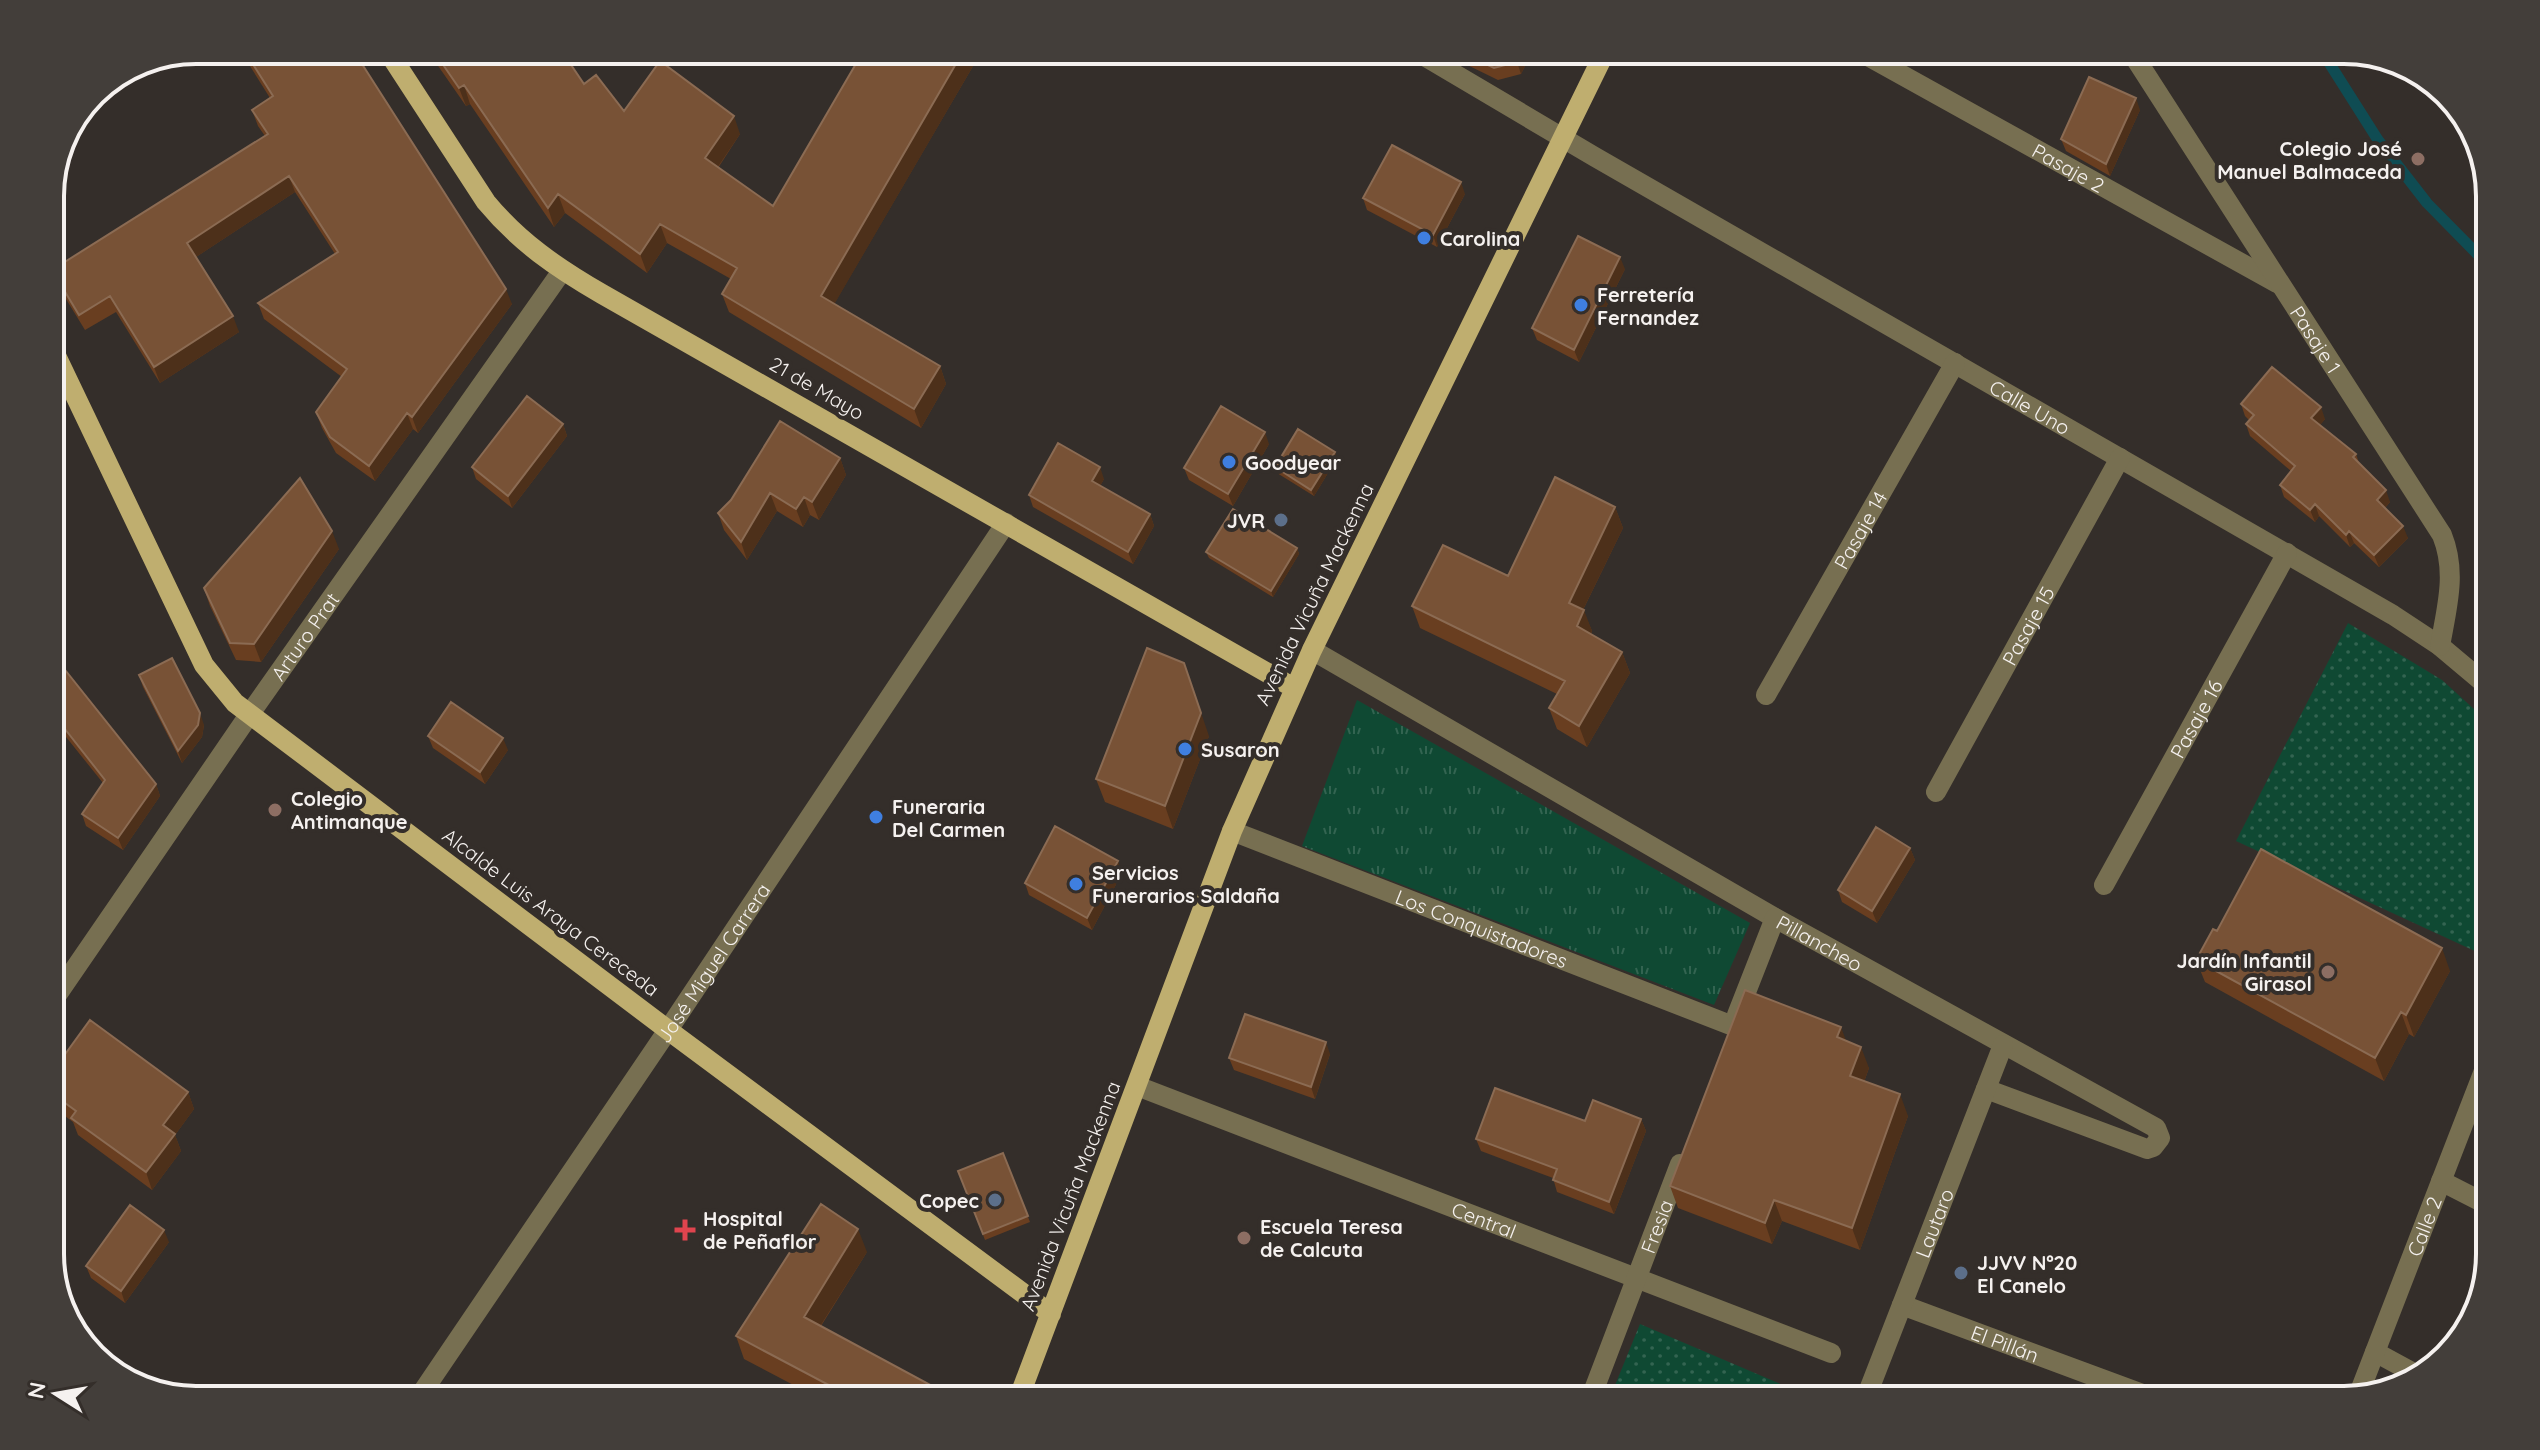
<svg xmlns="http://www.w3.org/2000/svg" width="2540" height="1450" font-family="Quicksand,sans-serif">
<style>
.grass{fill:url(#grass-dots)}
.park{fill:url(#park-tufts)}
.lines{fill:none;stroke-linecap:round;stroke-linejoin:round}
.stream{stroke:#0f4c53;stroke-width:11}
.minor{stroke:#776f51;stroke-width:20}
.major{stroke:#bfae6f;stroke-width:20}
.wall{fill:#693e20}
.shaded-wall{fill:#4d301a}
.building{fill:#785236;stroke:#8b6b53;stroke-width:2}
.education-dot{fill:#8d6e63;stroke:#342e2a;stroke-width:3}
.shop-dot{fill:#3f7fe0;stroke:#342e2a;stroke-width:3}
.service-dot{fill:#5c6f8a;stroke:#342e2a;stroke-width:3}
.health-dot{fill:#e0444e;stroke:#342e2a;stroke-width:3}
.labels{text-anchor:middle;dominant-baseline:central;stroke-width:8;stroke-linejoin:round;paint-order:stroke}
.poi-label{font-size:20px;font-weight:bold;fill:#f5f1ef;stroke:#342e2a;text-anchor:start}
.street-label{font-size:20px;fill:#f5f1ef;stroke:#342e2a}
.rim{fill:none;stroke:#f5f1ef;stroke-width:4}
</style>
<defs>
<pattern id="grass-dots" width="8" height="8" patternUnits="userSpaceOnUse" patternTransform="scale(2)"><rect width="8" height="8" fill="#0f4933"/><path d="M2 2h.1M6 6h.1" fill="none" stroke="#336451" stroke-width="1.8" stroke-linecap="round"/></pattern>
<pattern id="park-tufts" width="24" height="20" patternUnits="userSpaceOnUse" patternTransform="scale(2)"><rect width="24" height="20" fill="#0f4933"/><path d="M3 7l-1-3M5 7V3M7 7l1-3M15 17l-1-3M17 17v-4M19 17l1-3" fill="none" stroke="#336451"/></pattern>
</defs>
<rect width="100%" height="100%" fill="#342e2a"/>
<path class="grass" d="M2348 623 2442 680 2485 719 2490 726V958L2236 841Z
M1640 1324 1818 1400H1609Z"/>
<path class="park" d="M1357 700 1750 923 1714 1005 1302 846Z"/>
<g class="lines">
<path class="stream" d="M2321 50 2378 140 2427 203 2490 267"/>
<g class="minor">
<path id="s1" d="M1414 50 1595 157 2393 615 2440 646 2490 688"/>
<path id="s2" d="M1857 50 2277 283"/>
<path id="s3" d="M2130 50 2442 535C2457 572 2447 607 2440 646"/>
<path id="s4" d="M1312 650 1775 918 2156 1128 2160 1138 2153 1147 2147 1149 1986 1089"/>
<path id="s5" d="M1766 695 1955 363"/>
<path id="s6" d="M1936 792 2120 458"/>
<path id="s7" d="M1232 831 1733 1026"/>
<path id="s8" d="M2104 885 2287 553"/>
<path id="s9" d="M50 1005 249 715 562 271"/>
<path d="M1737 1015 1775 918"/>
<path id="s10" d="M1137 1086 1831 1353"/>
<path d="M2441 1181 2490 1206"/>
<path id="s11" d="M1902 1305 2153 1398"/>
<path d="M2375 1352 2421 1377"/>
<path id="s12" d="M2358 1396 2490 1055"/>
<path id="s13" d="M417 1400 668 1030 1006 523"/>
<path id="s14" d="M1590 1400 1680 1164"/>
<path id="s15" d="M1865 1400 2003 1045"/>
</g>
<path class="major" d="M387 50 486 202C519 242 557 268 602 294L1294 688
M50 343 204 665 235 703 668 1030 1051 1314
M1018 1400 1232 831 1312 650 1606 50"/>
</g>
<path class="wall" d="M244 50 512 304 418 433 413 429 375 481 336 453 322 428 316 412 342 377 264 319 258 303 335 254 295 192 196 257 239 332 160 383 116 312 85 330 58 286 52 270 265 136 258 126 252 110 270 98 250 66Z
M427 50H561L584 84 624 111 740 134 718 168 773 206 864 50H972L976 61 834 304 940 366 946 384 921 428 729 312 722 294 731 279 667 243 647 273 565 213 554 227 470 104 466 106Z
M1450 50H1533L1521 74 1498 80 1453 58Z
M2140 110 2110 176 2066 151 2061 139Z
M1465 194 1437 247 1367 210 1363 198Z
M1625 269 1579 362 1537 340 1532 328Z
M2241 404 2325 419 2320 425 2356 454 2359 463 2390 502 2385 508 2408 538 2379 567 2354 543 2350 547 2319 516 2315 522 2284 497 2280 485 2291 471 2250 436 2246 424 2249 420 2245 416Z
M563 424 567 436 512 508 476 479 472 467Z
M1269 444 1233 506 1189 480 1184 468Z
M840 458 846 475 819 520 810 515 803 527 777 511 747 560 724 530 718 513Z
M1337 458 1314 496 1277 473 1275 467Z
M1104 479 1100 486 1150 514 1154 526 1133 564 1033 507 1029 495Z
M1615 507 1623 528 1583 610 1592 631 1591 634 1622 652 1630 673 1587 747 1557 729 1549 708 1557 694 1420 628 1412 606 1508 576Z
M1297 548 1299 554 1273 597 1209 558 1206 552Z
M339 549 261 662 236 660 210 606 204 588Z
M50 651 156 784 160 796 123 850 86 826 82 814 103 783 50 717Z
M139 675 204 725 202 737 182 763 143 687Z
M428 736 508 750 485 784 433 748Z
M1209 736 1173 829 1105 802 1096 779Z
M1910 848 1915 860 1877 923 1842 902 1838 890Z
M1122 873 1092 930 1029 895 1025 883Z
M2217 931 2450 971 2414 1037 2409 1034 2384 1081 2205 982 2196 960Z
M1846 1041 1869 1068 1864 1082 1908 1116 1860 1250 1782 1221 1772 1244 1678 1208 1670 1186Z
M1330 1054 1315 1099 1234 1070 1229 1058Z
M50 1075 188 1092 194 1109 175 1135 181 1151 152 1190 78 1135 73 1122 50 1105Z
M1641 1119 1646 1131 1614 1214 1557 1192 1553 1178 1481 1151 1476 1139 1585 1121Z
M1003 1153 1030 1222 985 1240 958 1171Z
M169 1242 125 1303 91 1278 86 1266Z
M867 1252 821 1326 949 1395 951 1400H822L744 1359 736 1336Z"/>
<path class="shaded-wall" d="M964 50H972L976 61 828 315 821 296Z
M1522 50H1533L1521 74 1517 62Z
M464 85 470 104 466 106 459 88Z
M2136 98 2140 110 2110 176 2106 164Z
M734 116 740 134 711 177 705 158Z
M289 176 295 192 193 259 187 243Z
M1461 182 1465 194 1437 247 1433 235Z
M558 194 565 213 554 227 548 208Z
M660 224 667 243 647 273 640 254Z
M1620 257 1625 269 1579 362 1574 350Z
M506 289 512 304 418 433 412 417Z
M233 316 239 332 160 383 154 367Z
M940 366 946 384 921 428 914 409Z
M2321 407 2325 419 2316 430 2311 418Z
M407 413 413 429 375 481 369 466Z
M563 424 567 436 512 508 508 496Z
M1265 432 1269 444 1233 506 1228 494Z
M1335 452 1337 458 1314 496 1311 490Z
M840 458 846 475 819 520 812 502Z
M1100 467 1104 479 1096 493 1092 481Z
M2386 490 2390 502 2381 512 2377 500Z
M770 493 777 511 747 560 741 542Z
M804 497 810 515 803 527 796 509Z
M2315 504 2319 516 2315 522 2310 510Z
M1615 507 1623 528 1576 624 1569 603Z
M1150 514 1154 526 1133 564 1128 552Z
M2403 526 2408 538 2379 567 2374 555Z
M332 531 339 549 261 662 254 644Z
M2349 531 2354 543 2350 547 2346 535Z
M1297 548 1299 554 1273 597 1271 591Z
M1584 610 1592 631 1584 647 1577 626Z
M1622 652 1630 673 1587 747 1579 726Z
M1184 663 1209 736 1173 829 1165 806Z
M200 713 204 725 202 737 182 763 178 751Z
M503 738 508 750 485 784 480 772Z
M156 784 160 796 123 850 118 838Z
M1910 848 1915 860 1877 923 1872 911Z
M1118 861 1122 873 1092 930 1087 918Z
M2442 948 2450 971 2414 1037 2406 1015Z
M2401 1012 2409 1034 2384 1081 2375 1058Z
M1841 1027 1849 1049 1837 1037Z
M1326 1042 1330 1054 1315 1099 1311 1087Z
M1861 1047 1869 1068 1858 1098 1850 1076Z
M188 1092 194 1109 175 1135 181 1151 152 1190 146 1172 163 1125Z
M1900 1094 1908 1116 1860 1250 1852 1228Z
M1641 1119 1646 1131 1614 1214 1609 1202Z
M1774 1200 1782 1221 1772 1244 1765 1223Z
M858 1229 867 1252 812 1339 804 1317Z
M164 1230 169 1242 125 1303 121 1291Z"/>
<path class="building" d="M244 50H353L506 289 412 417 407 413 369 466 330 437 316 412 347 369 258 303 338 252 289 176 187 243 233 316 154 367 110 296 79 315 52 270 268 134 252 110 273 96Z
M433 50H561L584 84 596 75 624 111 660 61 734 116 705 158 773 206 864 50H964L821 296 940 366 914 409 722 294 737 268 660 224 640 254 558 194 548 208 464 85 459 88Z
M1457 50H1522L1517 62 1494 68Z
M2089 77 2136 98 2106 164 2061 139Z
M1392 145 1461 182 1433 235 1363 198Z
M1578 236 1620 257 1574 350 1532 328Z
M2272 367 2321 407 2311 418 2356 454 2353 457 2386 490 2377 500 2403 526 2374 555 2349 531 2346 535 2315 504 2310 510 2280 485 2295 466 2246 424 2254 415 2241 404Z
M527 396 563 424 508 496 472 467Z
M1221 406 1265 432 1228 494 1184 468Z
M780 421 840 458 812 502 804 497 796 509 770 493 741 542 718 513 731 500Z
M1298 429 1335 452 1311 490 1275 467Z
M1058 443 1100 467 1092 481 1150 514 1128 552 1029 495Z
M1555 477 1615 507 1569 603 1584 610 1577 626 1622 652 1579 726 1549 708 1565 681 1412 606 1443 545 1508 576Z
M300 478 332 531 254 644 230 643 204 588Z
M1233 509 1297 548 1271 591 1206 552Z
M1147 648 1184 663 1201 713 1165 806 1096 779Z
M50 651 156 784 118 838 82 814 105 780 50 710Z
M172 658 200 713 198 725 178 751 139 675Z
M451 702 503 738 480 772 428 736Z
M1055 826 1118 861 1087 918 1025 883Z
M1876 827 1910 848 1872 911 1838 890Z
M2261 849 2442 948 2406 1015 2401 1012 2375 1058 2196 960 2213 929 2217 931Z
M1745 990 1841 1027 1837 1037 1861 1047 1850 1076 1900 1094 1852 1228 1774 1200 1765 1223 1670 1186Z
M1245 1014 1326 1042 1311 1087 1229 1058Z
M90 1020 188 1092 163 1125 175 1134 146 1172 71 1118 76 1111 50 1092V1075Z
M1495 1088 1585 1121 1593 1100 1641 1119 1609 1202 1553 1180 1557 1169 1476 1139Z
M1003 1153 1028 1216 983 1234 958 1171Z
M821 1204 858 1229 804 1317 949 1395 948 1400H857L736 1336Z
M130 1205 164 1230 121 1291 86 1266Z"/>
<g class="education-dot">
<circle cx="2418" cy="159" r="8"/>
<circle cx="275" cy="810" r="8"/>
<circle cx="2328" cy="972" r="8"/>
<circle cx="1244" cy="1238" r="8"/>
</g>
<g class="shop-dot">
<circle cx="1424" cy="238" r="8"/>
<circle cx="1581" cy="305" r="8"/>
<circle cx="1229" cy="462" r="8"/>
<circle cx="1185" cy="749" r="8"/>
<circle cx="876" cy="817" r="8"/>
<circle cx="1076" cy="884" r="8"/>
</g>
<g class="service-dot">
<circle cx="1281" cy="520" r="8"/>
<circle cx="995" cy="1200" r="8"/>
<circle cx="1961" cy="1273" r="8"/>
</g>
<path class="health-dot" d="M681 1218h8v8h8v8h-8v8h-8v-8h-8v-8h8z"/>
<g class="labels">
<g class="poi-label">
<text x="2402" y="148" text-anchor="end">Colegio José<tspan x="2402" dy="23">Manuel Balmaceda</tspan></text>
<text x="1440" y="238">Carolina</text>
<text x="1597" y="294">Ferretería<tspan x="1597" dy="23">Fernandez</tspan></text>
<text x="1245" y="462">Goodyear</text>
<text x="1265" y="520" text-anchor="end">JVR</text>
<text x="1201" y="749">Susaron</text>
<text x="291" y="798">Colegio<tspan x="291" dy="23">Antimanque</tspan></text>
<text x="892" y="806">Funeraria<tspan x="892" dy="23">Del Carmen</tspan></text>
<text x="1092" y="872">Servicios<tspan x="1092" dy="23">Funerarios Saldaña</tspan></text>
<text x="2312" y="960" text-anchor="end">Jardín Infantil<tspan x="2312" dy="23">Girasol</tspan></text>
<text x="979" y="1200" text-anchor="end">Copec</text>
<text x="703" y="1218">Hospital<tspan x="703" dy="23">de Peñaflor</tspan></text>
<text x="1260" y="1226">Escuela Teresa<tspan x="1260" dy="23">de Calcuta</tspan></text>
<text x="1977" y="1262">JJVV Nº20<tspan x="1977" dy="23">El Canelo</tspan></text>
</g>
<g class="street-label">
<text stroke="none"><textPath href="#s2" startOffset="242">Pasaje 2</textPath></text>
<text stroke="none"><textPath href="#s3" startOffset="344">Pasaje 1</textPath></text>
<text transform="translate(817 388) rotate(30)">21 de Mayo</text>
<text stroke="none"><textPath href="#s1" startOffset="712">Calle Uno</textPath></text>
<text stroke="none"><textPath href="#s5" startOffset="190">Pasaje 14</textPath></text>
<text transform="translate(1314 594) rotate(-64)">Avenida Vicuña Mackenna</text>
<text stroke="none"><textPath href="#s6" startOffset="190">Pasaje 15</textPath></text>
<text stroke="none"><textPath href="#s9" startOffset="448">Arturo Prat</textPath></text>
<text stroke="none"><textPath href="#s8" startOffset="190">Pasaje 16</textPath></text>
<text transform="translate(551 912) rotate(37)">Alcalde Luis Araya Cereceda</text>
<text stroke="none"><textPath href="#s7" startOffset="268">Los Conquistadores</textPath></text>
<text stroke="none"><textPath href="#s4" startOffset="586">Pillancheo</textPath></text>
<text stroke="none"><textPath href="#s13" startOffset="528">José Miguel Carrera</textPath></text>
<text transform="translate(1070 1196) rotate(-69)">Avenida Vicuña Mackenna</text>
<text stroke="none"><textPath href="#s10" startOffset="372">Central</textPath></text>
<text stroke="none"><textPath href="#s15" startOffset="190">Lautaro</textPath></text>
<text stroke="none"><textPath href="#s14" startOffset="186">Fresia</textPath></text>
<text stroke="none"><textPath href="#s12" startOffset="182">Calle 2</textPath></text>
<text stroke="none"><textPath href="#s11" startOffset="110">El Pillán</textPath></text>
</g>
</g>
<path d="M0 0H2540V1450H0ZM196 64H2344A132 132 0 0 1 2476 196V1254A132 132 0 0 1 2344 1386H196A132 132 0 0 1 64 1254V196A132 132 0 0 1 196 64Z" fill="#433e3a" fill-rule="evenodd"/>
<path class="rim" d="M196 64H2344A132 132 0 0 1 2476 196V1254A132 132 0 0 1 2344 1386H196A132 132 0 0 1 64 1254V196A132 132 0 0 1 196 64Z"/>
<g transform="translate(56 1394) rotate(281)" stroke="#342e2a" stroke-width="6" paint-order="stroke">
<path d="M0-6L14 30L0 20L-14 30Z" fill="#f5f1ef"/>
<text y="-12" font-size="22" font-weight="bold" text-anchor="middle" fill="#f5f1ef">N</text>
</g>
</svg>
